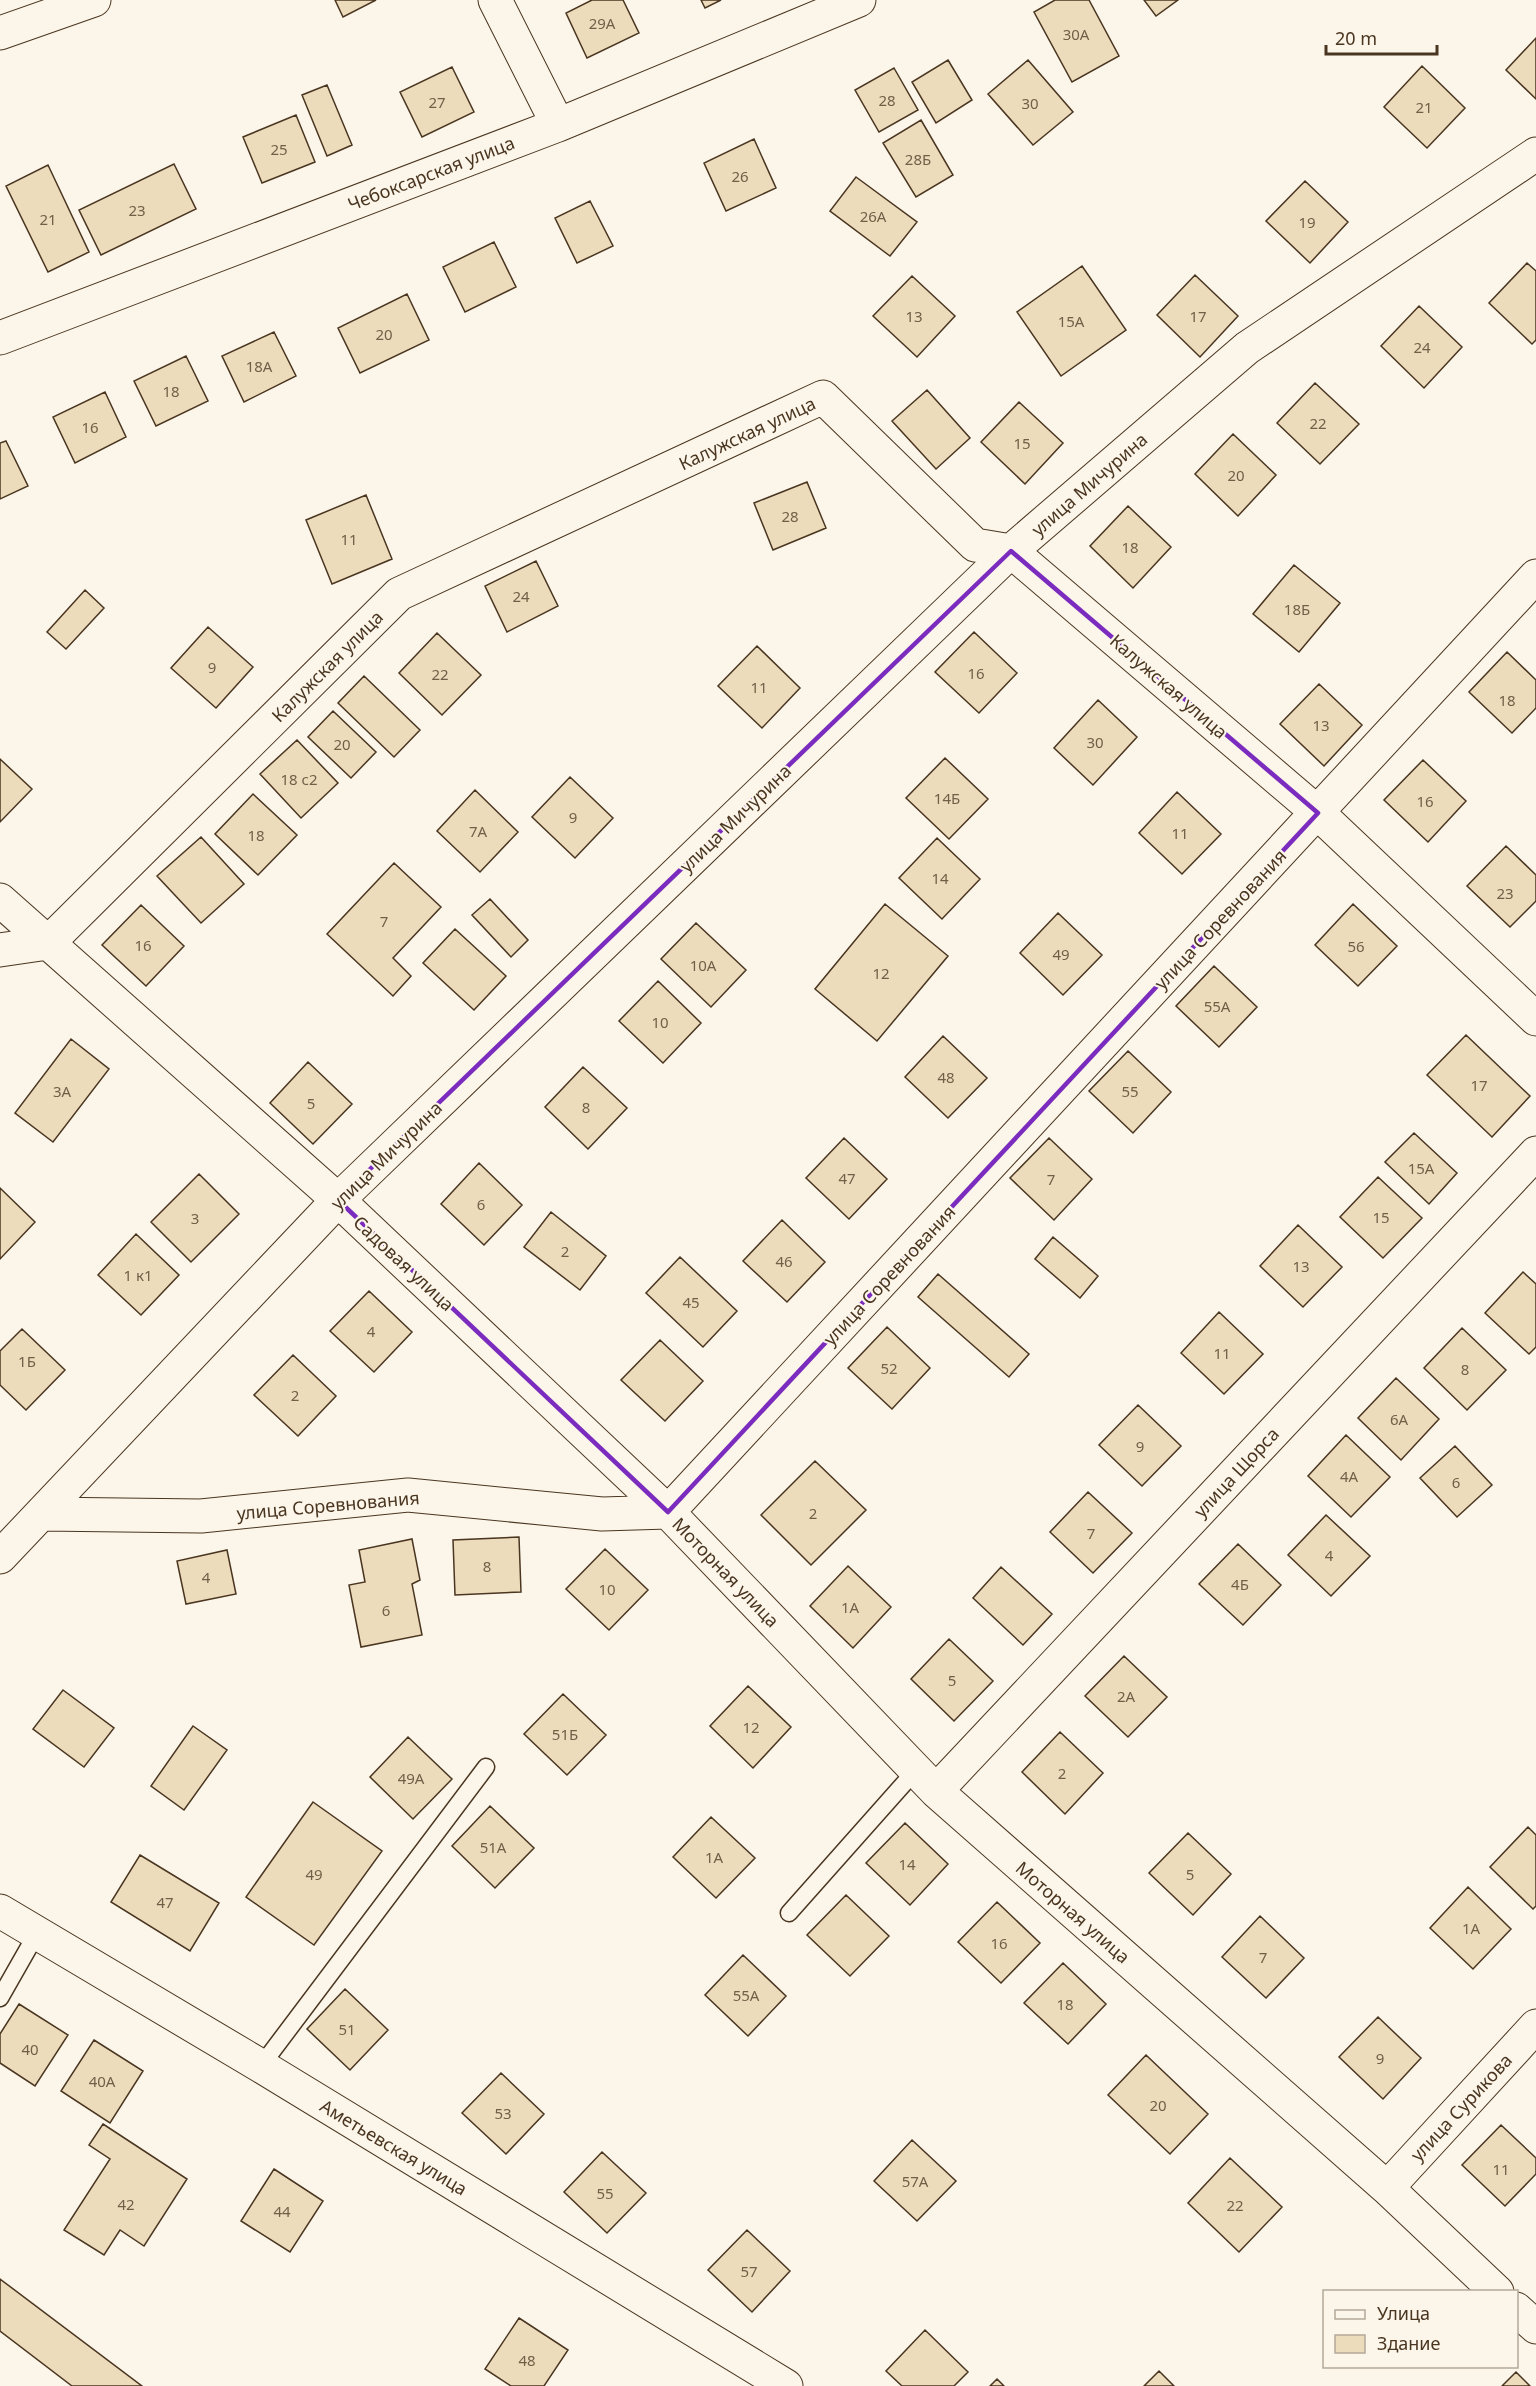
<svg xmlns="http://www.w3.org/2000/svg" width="1536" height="2386" font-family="'Noto Sans',sans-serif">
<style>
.building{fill:#ecdcbc;stroke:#4a3520;stroke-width:1.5}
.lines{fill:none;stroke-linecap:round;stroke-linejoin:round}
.service-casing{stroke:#4a3520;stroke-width:19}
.minor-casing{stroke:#4a3520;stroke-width:35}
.tertiary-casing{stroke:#4a3520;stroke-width:35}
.service{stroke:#fbf6e9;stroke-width:16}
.minor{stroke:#fbf6e9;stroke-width:33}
.tertiary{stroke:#fbf6e9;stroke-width:33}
.marked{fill:none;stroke:#7b2cbf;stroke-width:4.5;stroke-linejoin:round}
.labels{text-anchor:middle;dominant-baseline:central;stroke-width:4.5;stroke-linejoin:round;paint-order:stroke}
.number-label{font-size:15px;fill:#725f47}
.street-label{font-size:18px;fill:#4a3520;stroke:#fbf6e9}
</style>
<rect width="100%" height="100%" fill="#fbf6e9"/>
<path class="building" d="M335 0H376L343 17Z
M592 0H623L639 33 587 58 566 13Z
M701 0H721L705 8Z
M1055 0H1089L1119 56 1072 82 1034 12Z
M1144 0H1178L1156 16Z
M1536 38V99L1506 70Z
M948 60 972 100 936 123 912 82Z
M1028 60 1073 112 1033 145 988 94Z
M1422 66 1465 108 1427 148 1384 107Z
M452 67 474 112 422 137 400 92Z
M894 68 918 110 879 132 855 90Z
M327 85 352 145 327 156 302 95Z
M296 115 315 162 262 183 243 137Z
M921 120 953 175 916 197 883 143Z
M754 139 776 188 726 211 704 163Z
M174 164 196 209 101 255 79 210Z
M48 165 89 252 48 272 6 186Z
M856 177 917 222 890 256 830 211Z
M1305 181 1348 222 1310 263 1266 221Z
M590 201 613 246 577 263 555 218Z
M494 242 516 287 465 312 443 267Z
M1527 263 1536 271V340L1532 344 1489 303Z
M1082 266 1126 330 1061 376 1017 312Z
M1195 275 1238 316 1200 357 1157 315Z
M912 276 955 316 917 357 873 316Z
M407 294 429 340 360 373 338 328Z
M1419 306 1462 347 1424 388 1381 346Z
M274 332 296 376 244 402 222 356Z
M186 356 208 401 156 426 134 381Z
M1315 383 1359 424 1320 464 1277 423Z
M927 390 970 438 936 469 892 421Z
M105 392 126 437 75 463 53 417Z
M1019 402 1063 443 1025 484 981 442Z
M1233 434 1276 475 1238 516 1195 474Z
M6 441 28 486 0 499V443Z
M807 482 826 528 773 550 754 503Z
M366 495 392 559 332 584 306 520Z
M1128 506 1171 547 1133 588 1090 546Z
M536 561 558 606 507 632 485 586Z
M1294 565 1340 603 1299 652 1253 614Z
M85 590 104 608 66 649 47 632Z
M208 627 253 667 216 708 171 668Z
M974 632 1017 673 979 713 935 672Z
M437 633 481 675 442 715 399 673Z
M757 646 800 688 762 728 718 686Z
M1507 652 1536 680V708L1512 733 1469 692Z
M364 676 420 730 394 757 338 703Z
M1319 684 1362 725 1324 766 1280 724Z
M1098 700 1137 737 1093 785 1054 748Z
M333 711 376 752 351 778 308 737Z
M297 740 338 783 301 818 260 774Z
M945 758 988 799 949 839 906 798Z
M0 759 32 789 0 822Z
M1423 760 1466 801 1428 842 1384 800Z
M570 777 613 818 575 858 532 817Z
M475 790 518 832 480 872 437 831Z
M1177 792 1221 834 1182 874 1139 833Z
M253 794 297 835 258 875 215 834Z
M201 837 244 884 201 923 157 876Z
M937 838 980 879 942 919 899 878Z
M1506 846 1536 875V901L1510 927 1467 886Z
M394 863 441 907 393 958 411 976 393 996 327 934Z
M490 899 528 940 511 957 472 915Z
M885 904 948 956 877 1041 815 989Z
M1353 904 1397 946 1358 986 1315 945Z
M141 905 184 946 146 986 102 945Z
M1058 913 1102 955 1063 995 1020 953Z
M696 923 746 970 711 1007 661 959Z
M455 929 506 976 474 1010 423 963Z
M1214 966 1257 1007 1219 1047 1176 1006Z
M658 981 701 1023 663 1063 619 1021Z
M1466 1035 1530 1096 1492 1137 1427 1075Z
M943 1036 987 1078 948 1118 905 1077Z
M71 1039 109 1069 53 1142 15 1113Z
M1128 1051 1171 1092 1133 1133 1089 1091Z
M308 1062 352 1104 313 1144 270 1103Z
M583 1067 627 1108 588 1149 545 1107Z
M1414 1133 1457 1173 1429 1204 1385 1162Z
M844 1138 887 1179 849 1219 806 1178Z
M1049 1138 1092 1179 1054 1220 1010 1178Z
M479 1163 522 1205 484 1245 441 1204Z
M199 1174 239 1214 191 1262 151 1222Z
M1378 1177 1422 1218 1383 1258 1340 1217Z
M0 1188 35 1222 0 1259Z
M551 1212 606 1256 580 1290 524 1247Z
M782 1220 825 1262 787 1302 743 1261Z
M1298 1225 1342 1267 1303 1307 1260 1266Z
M136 1234 179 1275 141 1315 98 1275Z
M1053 1237 1098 1276 1080 1298 1035 1259Z
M680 1257 737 1311 703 1347 646 1293Z
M1523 1272 1536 1284V1347L1529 1354 1485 1313Z
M938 1274 1029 1354 1009 1377 918 1297Z
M369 1291 412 1332 374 1372 330 1331Z
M1219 1312 1263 1354 1224 1394 1181 1353Z
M887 1327 930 1368 892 1409 848 1368Z
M1462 1328 1506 1370 1467 1410 1424 1368Z
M22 1329 65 1370 26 1410 0 1385V1351Z
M660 1340 703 1381 665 1421 621 1380Z
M293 1355 336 1396 298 1436 254 1395Z
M1396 1378 1439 1419 1401 1460 1358 1418Z
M1138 1405 1181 1446 1142 1486 1099 1445Z
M1346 1435 1390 1477 1351 1517 1308 1476Z
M1455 1446 1492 1485 1457 1517 1420 1478Z
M815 1461 866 1510 811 1565 761 1515Z
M1088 1492 1132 1533 1093 1573 1050 1532Z
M1326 1515 1370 1556 1331 1596 1288 1555Z
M519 1537 521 1592 455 1595 453 1540Z
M412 1539 420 1580 412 1584 422 1635 361 1647 349 1585 365 1582 359 1550Z
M1238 1544 1281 1585 1243 1625 1199 1584Z
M605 1549 648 1590 609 1630 566 1589Z
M227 1550 236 1594 186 1604 177 1561Z
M848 1566 891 1607 853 1648 810 1606Z
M1001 1567 1052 1614 1023 1645 973 1598Z
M949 1639 993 1681 954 1721 911 1679Z
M1124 1656 1167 1697 1128 1737 1085 1696Z
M748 1686 791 1727 753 1768 710 1726Z
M63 1690 114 1728 84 1767 33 1729Z
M563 1694 606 1735 567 1775 524 1734Z
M193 1726 227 1750 184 1810 151 1786Z
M1060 1732 1103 1773 1065 1814 1022 1772Z
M408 1737 452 1779 413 1819 370 1777Z
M313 1802 382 1851 314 1945 246 1897Z
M490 1806 534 1848 495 1888 452 1846Z
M711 1817 755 1858 716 1898 673 1857Z
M905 1823 948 1864 910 1905 866 1863Z
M1528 1827 1536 1835V1906L1533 1909 1490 1867Z
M1188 1833 1231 1874 1193 1915 1149 1873Z
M140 1855 219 1903 190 1951 111 1902Z
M1468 1887 1511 1929 1473 1969 1430 1928Z
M846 1895 889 1936 850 1976 807 1935Z
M997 1902 1040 1943 1001 1983 958 1942Z
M1260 1916 1304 1958 1266 1998 1222 1957Z
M743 1955 786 1996 748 2036 705 1995Z
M1063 1963 1106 2004 1068 2044 1024 2003Z
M345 1989 388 2030 350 2070 307 2029Z
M19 2004 68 2035 35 2086 0 2063V2034Z
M1378 2017 1421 2058 1383 2099 1339 2057Z
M94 2040 143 2071 110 2123 61 2091Z
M1146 2055 1208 2114 1170 2154 1108 2095Z
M501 2073 544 2114 506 2154 462 2113Z
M103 2124 187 2179 144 2246 120 2230 104 2255 64 2230 110 2159 89 2145Z
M1501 2125 1536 2158V2174L1505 2206 1462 2165Z
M912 2140 956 2181 917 2221 874 2181Z
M602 2152 646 2193 607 2233 564 2192Z
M1230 2158 1282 2207 1239 2252 1188 2203Z
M274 2169 323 2201 290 2252 241 2221Z
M747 2230 790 2271 752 2312 708 2270Z
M0 2279 142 2386H72L0 2331Z
M519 2318 568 2350 544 2386H511L485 2369Z
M925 2330 968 2372 954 2386H902L886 2371Z
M1159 2371 1174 2386H1144Z
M1516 2372 1530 2386H1502Z
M997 2379 1004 2386H990Z"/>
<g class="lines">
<defs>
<path id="service" d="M789 1913 916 1770
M0 1998 37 1933
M261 2066 486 1767"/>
<path id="minor" d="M495 0 558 125
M0 33 94 0
M0 338 558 125 859 0
M0 900 338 1200 668 1512 936 1791 1387 2188 1497 2292
M0 950 48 943 399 594 823 397 975 545 1011 551 1318 813 1536 1019
M42 1514 201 1516 408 1495 602 1514 668 1512 1536 576
M0 1557 338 1200 1011 551 1247 348 1536 154
M936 1791 1536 1153
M1387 2188 1536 2026
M1516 2309 1536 2327"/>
<path id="tertiary" d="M0 1911 261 2066 786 2386"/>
</defs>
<use href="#service" class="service-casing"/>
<use href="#minor" class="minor-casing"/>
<use href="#tertiary" class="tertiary-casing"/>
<use href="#service" class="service"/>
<use href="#minor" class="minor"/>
<use href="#tertiary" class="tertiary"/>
</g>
<path class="marked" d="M1011 551 1318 813 668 1512 338 1200Z"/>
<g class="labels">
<g class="number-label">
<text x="602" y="23">29А</text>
<text x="1076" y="34">30А</text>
<text x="887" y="100">28</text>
<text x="437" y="102">27</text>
<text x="1030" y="103">30</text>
<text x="1424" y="107">21</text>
<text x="279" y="149">25</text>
<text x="918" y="159">28Б</text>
<text x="740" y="176">26</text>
<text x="137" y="210">23</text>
<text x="873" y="216">26А</text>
<text x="48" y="219">21</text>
<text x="1307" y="222">19</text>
<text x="914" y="316">13</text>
<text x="1198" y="316">17</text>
<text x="1071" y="321">15А</text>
<text x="384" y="334">20</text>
<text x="1422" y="347">24</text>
<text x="259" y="366">18А</text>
<text x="171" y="391">18</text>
<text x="1318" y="423">22</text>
<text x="90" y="427">16</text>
<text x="1022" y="443">15</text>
<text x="1236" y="475">20</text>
<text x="790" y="516">28</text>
<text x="349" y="539">11</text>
<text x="1130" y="547">18</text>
<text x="521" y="596">24</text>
<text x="1297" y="609">18Б</text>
<text x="212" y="667">9</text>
<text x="976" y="673">16</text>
<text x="440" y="674">22</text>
<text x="759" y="687">11</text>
<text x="1507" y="700">18</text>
<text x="1321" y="725">13</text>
<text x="1095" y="742">30</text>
<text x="342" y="744">20</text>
<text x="299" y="779">18 с2</text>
<text x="947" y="798">14Б</text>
<text x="1425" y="801">16</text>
<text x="573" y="817">9</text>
<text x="478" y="831">7А</text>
<text x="1180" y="833">11</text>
<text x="256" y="835">18</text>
<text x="940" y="878">14</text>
<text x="1505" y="893">23</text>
<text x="384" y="921">7</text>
<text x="143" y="945">16</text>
<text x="1356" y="946">56</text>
<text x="1061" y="954">49</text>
<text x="703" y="965">10А</text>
<text x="881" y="973">12</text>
<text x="1217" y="1006">55А</text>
<text x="660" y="1022">10</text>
<text x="946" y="1077">48</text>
<text x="1479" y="1085">17</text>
<text x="62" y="1091">3А</text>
<text x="1130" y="1091">55</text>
<text x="311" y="1103">5</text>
<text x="586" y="1107">8</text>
<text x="1421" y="1168">15А</text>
<text x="847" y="1178">47</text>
<text x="1051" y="1179">7</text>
<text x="481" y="1204">6</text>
<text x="1381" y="1217">15</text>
<text x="195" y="1218">3</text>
<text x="565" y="1251">2</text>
<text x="784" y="1261">46</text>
<text x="1301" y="1266">13</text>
<text x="138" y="1275">1 к1</text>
<text x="691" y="1302">45</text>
<text x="371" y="1331">4</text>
<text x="1222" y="1353">11</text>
<text x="27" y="1361">1Б</text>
<text x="889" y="1368">52</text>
<text x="1465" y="1369">8</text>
<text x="295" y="1395">2</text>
<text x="1399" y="1419">6А</text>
<text x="1140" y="1446">9</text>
<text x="1349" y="1476">4А</text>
<text x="1456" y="1482">6</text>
<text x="813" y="1513">2</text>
<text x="1091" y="1533">7</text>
<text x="1329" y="1555">4</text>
<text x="487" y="1566">8</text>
<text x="206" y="1577">4</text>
<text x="1240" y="1584">4Б</text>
<text x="607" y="1589">10</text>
<text x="850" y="1607">1А</text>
<text x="386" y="1610">6</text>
<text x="952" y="1680">5</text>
<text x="1126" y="1696">2А</text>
<text x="751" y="1727">12</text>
<text x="565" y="1734">51Б</text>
<text x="1062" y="1773">2</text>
<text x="411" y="1778">49А</text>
<text x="493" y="1847">51А</text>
<text x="714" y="1857">1А</text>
<text x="907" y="1864">14</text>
<text x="314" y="1874">49</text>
<text x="1190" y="1874">5</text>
<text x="165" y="1902">47</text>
<text x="1471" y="1928">1А</text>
<text x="999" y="1943">16</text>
<text x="1263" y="1957">7</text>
<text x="746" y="1995">55А</text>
<text x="1065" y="2004">18</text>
<text x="347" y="2029">51</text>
<text x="30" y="2049">40</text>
<text x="1380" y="2058">9</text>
<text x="102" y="2081">40А</text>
<text x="1158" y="2105">20</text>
<text x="503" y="2113">53</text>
<text x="1501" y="2169">11</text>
<text x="915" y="2181">57А</text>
<text x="605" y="2193">55</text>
<text x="126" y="2204">42</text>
<text x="1235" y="2205">22</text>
<text x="282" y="2211">44</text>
<text x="749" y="2271">57</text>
<text x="527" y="2360">48</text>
</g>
<g class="street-label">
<text transform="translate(431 173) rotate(-21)">Чебоксарская улица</text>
<text transform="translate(747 433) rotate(-25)">Калужская улица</text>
<text transform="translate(1089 484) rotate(-41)">улица Мичурина</text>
<text transform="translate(327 666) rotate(-45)">Калужская улица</text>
<text transform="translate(1169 686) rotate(41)">Калужская улица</text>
<text transform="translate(735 818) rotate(-44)">улица Мичурина</text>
<text transform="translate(1220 919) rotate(-47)">улица Соревнования</text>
<text transform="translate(386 1155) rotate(-44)">улица Мичурина</text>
<text transform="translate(404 1263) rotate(43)">Садовая улица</text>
<text transform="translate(889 1275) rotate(-47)">улица Соревнования</text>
<text transform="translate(1236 1472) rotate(-47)">улица Щорса</text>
<text transform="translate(328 1505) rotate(-5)">улица Соревнования</text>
<text transform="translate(726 1572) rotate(46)">Моторная улица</text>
<text transform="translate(1073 1912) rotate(41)">Моторная улица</text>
<text transform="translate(1461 2107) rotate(-47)">улица Сурикова</text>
<text transform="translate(394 2147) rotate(31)">Аметьевская улица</text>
</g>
</g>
<rect x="1323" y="2290" width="195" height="78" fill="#fbf6e9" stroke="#b4a999" stroke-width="1.5"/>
<rect x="1335" y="2310" width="30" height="9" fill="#fbf6e9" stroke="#b4a999" stroke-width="1.5"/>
<text x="1377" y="2320" font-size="18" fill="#4a3520">Улица</text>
<rect x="1335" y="2335" width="30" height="18" fill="#ecdcbc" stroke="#b4a999" stroke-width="1.5"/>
<text x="1377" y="2350" font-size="18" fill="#4a3520">Здание</text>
<path d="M1326 45v9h111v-9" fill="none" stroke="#4a3520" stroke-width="3"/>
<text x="1335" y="45" font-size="18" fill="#4a3520" stroke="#fbf6e9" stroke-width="4.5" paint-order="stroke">20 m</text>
</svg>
